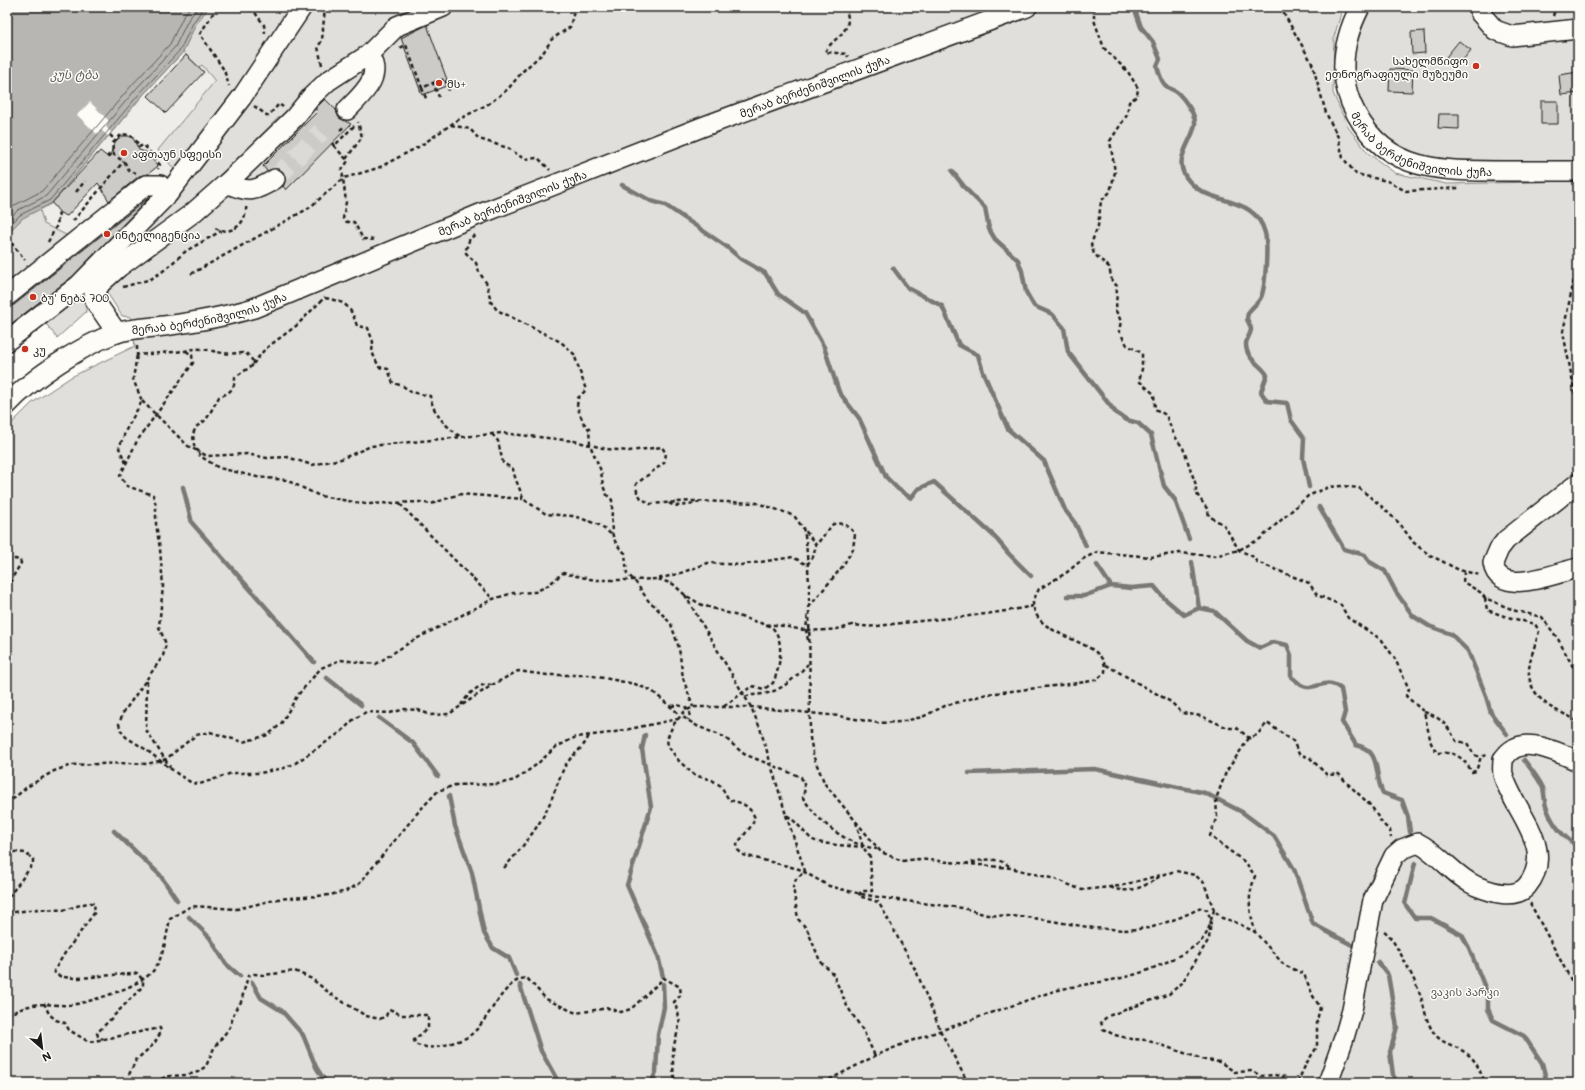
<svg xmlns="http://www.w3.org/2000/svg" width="1585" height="1090" font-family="Mali,'Noto Sans Georgian',sans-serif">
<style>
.built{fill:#eeede9}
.green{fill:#e0dfdb;stroke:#7e7e7c;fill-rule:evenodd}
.water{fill:#b7b6b2;stroke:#797876}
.pier{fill:#fdfcf7}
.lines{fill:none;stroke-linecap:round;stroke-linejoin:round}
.shore{stroke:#5a5a58;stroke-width:1}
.stream{stroke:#797876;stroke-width:4.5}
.building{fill:#cccbc8;stroke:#1c1c1c}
.minor-tunnel{stroke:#dbdad6;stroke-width:19;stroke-dasharray:19 10;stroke-linecap:butt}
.minor-casing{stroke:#1c1c1c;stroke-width:22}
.path{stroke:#1c1c1c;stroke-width:2.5;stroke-dasharray:4 3;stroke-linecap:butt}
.minor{stroke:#fdfcf7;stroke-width:19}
.poi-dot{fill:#c8321e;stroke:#fdfcf7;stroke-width:1.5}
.labels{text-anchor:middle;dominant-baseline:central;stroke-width:3;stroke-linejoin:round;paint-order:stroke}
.poi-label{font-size:11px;fill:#1c1c1c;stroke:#fdfcf7;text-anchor:start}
.street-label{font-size:11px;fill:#1c1c1c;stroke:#fdfcf7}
.park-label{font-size:11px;fill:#575655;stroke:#fdfcf7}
.water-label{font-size:12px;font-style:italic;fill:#5a5a58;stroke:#fdfcf7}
</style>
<rect width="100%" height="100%" fill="#fdfcf7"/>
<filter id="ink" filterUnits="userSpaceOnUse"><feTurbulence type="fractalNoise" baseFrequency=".025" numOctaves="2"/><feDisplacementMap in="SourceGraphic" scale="8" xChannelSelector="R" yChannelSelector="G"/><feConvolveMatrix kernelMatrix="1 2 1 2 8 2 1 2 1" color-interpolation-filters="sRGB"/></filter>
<g filter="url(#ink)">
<path class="built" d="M183 52 199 67 202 65 215 80 158 150 175 170 166 180 72 238 44 224 40 210 52 203 143 95Z"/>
<path class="green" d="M7 7H1343L1334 37 1333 93 1348 127 1368 153 1395 173 1447 184 1578 181V1083H7V428L32 403 71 377 135 346 131 317 122 316 106 291 107 265 7 346ZM183 52 199 67 202 65 215 81 158 150 175 170 166 180 72 238 44 224 40 210 52 203 143 95Z
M1372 7H1578V161L1438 160C1422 156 1405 151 1391 143 1367 128 1349 84 1354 56 1357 39 1364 22 1372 7Z
M76 298 81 299 86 304V312L57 338 44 321Z"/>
<path class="water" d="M7 7H209L196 24 183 52 143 95 52 203 23 218 7 234Z"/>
<path class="pier" d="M90 102 109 121 105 126 111 132 108 136 101 130 97 134 77 115Z"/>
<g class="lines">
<path class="shore" d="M7 213 15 205 42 191 132 85 170 44 183 17 190 7
M7 221 18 210 46 196 136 89 175 47 188 20 198 7
M7 228 20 215 50 200 140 93 180 50 193 23 204 7"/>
<path class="stream" d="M1134 7 1141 27 1153 42 1160 59 1157 66C1159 73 1160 79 1165 85 1168 89 1174 89 1178 93 1184 99 1196 114 1195 124 1193 142 1170 160 1189 181 1211 207 1255 194 1265 233 1268 244 1266 290 1260 299 1256 306 1247 309 1247 319 1248 322 1251 326 1251 330 1250 335 1246 340 1246 344 1246 360 1261 364 1267 375L1261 392 1267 401 1287 403 1291 420 1304 438 1303 458 1309 487
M952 171 966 189 985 208 989 229 995 239 1018 260 1022 271 1026 292 1034 306 1052 314 1064 328 1068 352 1116 413 1127 420 1138 423 1151 435 1164 486 1175 500 1189 539
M622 185 651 201 665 205 727 247 741 259 765 273 778 294 805 313 824 347 839 392 859 418 886 477 898 489 911 498 918 489 934 482 994 536 1009 554 1031 576
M893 268 908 288 942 306 959 345 978 355 983 372 1008 429 1044 461 1065 510 1075 523 1086 546
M183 487 192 523 314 662
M1319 507 1344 549 1365 555 1370 562 1385 571 1396 592 1413 616 1429 626 1451 634 1468 651 1485 693 1491 713 1507 734
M1192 562 1199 608
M1097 565 1111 586
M1067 596H1084L1111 586 1131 588 1154 586 1164 598 1184 615 1199 608 1214 611 1247 641 1260 648 1273 642 1287 645 1291 655V677C1295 679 1298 683 1301 685 1315 693 1325 675 1341 689L1345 712 1342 722 1356 745C1383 751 1373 775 1383 793L1402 800 1408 817 1410 832
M327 678 361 705
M379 718 413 743 438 776
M645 735 642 749 651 807 627 885 658 956 663 977
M1524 760C1531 769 1538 777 1543 788 1545 795 1544 803 1547 809 1553 825 1564 838 1578 846
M969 773 1095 769 1205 793 1242 812 1274 836 1294 869 1313 924 1352 945
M449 796 455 826 472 873 484 933 493 948 509 958 516 975
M114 831 160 875 177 900
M1415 863 1405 904 1415 918H1431L1462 935 1469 948 1488 995V1009L1493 1020 1524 1036 1542 1063 1547 1083
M189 917 210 938 226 964 240 976
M1378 962 1388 975 1397 1027 1390 1052 1393 1075 1397 1083
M252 982 261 998 282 1011 303 1035 316 1067 326 1083
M520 985 541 1051 559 1083
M651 1083 656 1072 658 1035 664 1007 663 984"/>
</g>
<path class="building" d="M427 25 449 85 422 95 401 38Z
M1424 31 1425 53 1412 54 1411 32Z
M1459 41 1471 50 1458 66 1446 57Z
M186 55 204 72 166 113 148 96Z
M1390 69 1413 70 1412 92 1389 91Z
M1578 72V93L1561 95 1559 75Z
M325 99 336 110 339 118 351 124 286 190 283 186 286 179 284 173 275 168 267 171 263 166 318 111 315 109Z
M1541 101H1558V124H1541Z
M1439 114H1459V129L1438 128Z
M121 136H129L133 138 139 150 146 152 158 166 148 174 139 176 109 201 98 183 67 216 60 213 52 203 100 151 109 158 115 142Z
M151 196 72 277 7 327V307L14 305Z"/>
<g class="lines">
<path class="minor-tunnel" d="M275 179 321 132"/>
<defs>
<g id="minor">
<path id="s1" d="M1360 7C1344 38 1338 71 1351 103 1379 168 1431 171 1493 171 1521 171 1550 171 1578 171"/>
<path d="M1482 7 1480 13 1495 30 1512 36 1578 29"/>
<path d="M347 110C361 95 385 76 368 55"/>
<path d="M227 183C249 194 256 191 275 179"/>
<path d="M7 296 146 185H160L168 194"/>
<path d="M117 333 95 301 94 294 101 283 119 267 194 212 227 183 294 118 312 96 328 81 368 55 397 26 443 7"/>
<path d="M7 341 79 285 168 194 242 97 302 7"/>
<path id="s2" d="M7 405C32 378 81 346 116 333 130 328 149 328 164 326 195 322 224 317 254 308L480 214 702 127 1027 7"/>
<path d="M1578 483 1506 540 1499 549 1493 563C1498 599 1557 572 1578 568"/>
<path d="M1328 1083 1344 1038 1352 1010 1373 900 1394 856 1402 849 1418 843C1440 854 1454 876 1476 886 1491 892 1515 900 1527 886 1558 848 1512 810 1503 774 1502 770 1503 764 1503 759 1506 756 1508 752 1512 750 1528 737 1562 754 1578 761"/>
</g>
</defs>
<use href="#minor" class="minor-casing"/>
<path class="path" d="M217 7 200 34 224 70 229 86
M251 7 264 25 265 33
M845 7C846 11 848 15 848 19 848 34 831 40 825 52L847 54 848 57
M1094 7V20L1104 48 1128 72 1138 88 1137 96 1129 102 1127 115 1110 141 1115 172 1110 192 1101 201 1098 226 1091 244 1094 254 1109 267 1112 281 1117 286 1116 311 1121 321 1119 331 1127 345 1142 353V369L1139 381 1154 394 1155 409 1166 415 1174 435 1183 448 1196 485V493L1208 510 1209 516 1224 525 1239 550 1252 556 1257 562 1309 583 1317 595 1341 605 1348 618 1382 640 1395 659 1409 689 1406 696 1424 712 1431 743 1437 753C1455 751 1463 757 1472 772L1476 771 1481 757 1487 755
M1280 7 1312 63 1326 113 1338 137 1343 158 1356 174 1387 181 1406 191 1460 188
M1553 16 1556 7
M400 48 406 45 422 88 433 83 439 97
M322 65 318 47 322 40 325 7
M433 83 445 79 450 93
M422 88 427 101
M254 106 268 116 279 104 283 107
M451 125 470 129 479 139 508 148 524 159 538 158 550 170
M340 130 345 126
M110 135 115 140
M332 143 334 146 356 124
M334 146 348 161 342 170 346 202 343 219 347 222H354L363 239 376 240
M107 157 113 151
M346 159 362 137 358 122
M136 173 129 171C128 169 126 163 124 162 116 155 111 158 113 143L121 135C131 133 136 138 139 147L144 145 160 165 158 169
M76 192 85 181
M73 221 124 161
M215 228C233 237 248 222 246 204
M475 235 470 238 465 252 476 263 479 272 487 284 491 302 497 310 561 342 574 354 586 390 578 398 577 406 583 422 589 429 590 445 601 471 603 486 607 495 612 500C613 521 606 538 625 553L627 574 634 580 650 603 654 605 671 624 679 648 683 678 693 707
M7 237 25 260
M48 242 57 225 59 211
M1578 260 1563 332 1578 409
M191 274 309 208 344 178 378 168 420 146 456 121 490 103 508 89 523 71 543 53 552 39 570 27 575 7
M123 287 151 279 163 271 186 251 221 231
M325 298C346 302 350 305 357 326L368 328 373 342 372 352 379 367 388 369 393 383 403 386 411 392 430 396C434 416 446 426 462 438
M137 346V355L185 351C198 346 210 351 223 353 230 354 238 353 246 353L253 361 252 366 235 377C235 389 230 393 219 397L206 420 196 427 193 434 194 445 198 451 207 456 247 454 267 458 287 457 312 465 341 459 371 446 502 433 574 441 607 449 629 451 662 447 666 454 664 463 636 484 637 492 641 498 650 504 693 501 757 503 787 513 795 517 803 528 806 540 809 583 810 738 814 758 825 784 881 852 902 861 918 859 1011 868 1055 879 1082 890 1119 886 1176 871 1195 875 1204 883 1214 910 1222 918 1233 921 1255 932 1284 965 1304 974 1313 996 1320 1007 1317 1021V1047L1306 1064 1297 1083
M186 351 192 355 193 363 137 441 120 476 127 486 153 495 156 505V524L160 549 163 586 159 627 166 644 163 656 123 713 119 724 121 731 126 737 145 749 179 775 192 783 200 784 232 773H260L284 768 294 764 341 732 354 719 366 712 390 713 405 709 418 710 431 715 449 714 492 685 518 671 547 675H588L635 684 652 691 678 713
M253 364 265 349 296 326 325 297
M142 401 188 446 198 451 200 456 219 468 257 477 286 480 320 496 366 504 420 502 431 504 460 494 523 499
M492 434 498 441 503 463 513 469C515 480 520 488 523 499L546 514 572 516 580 518 599 525 611 534
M126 463 119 448 126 430 142 401 133 379 137 355
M669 503C677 509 690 504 700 502
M400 504 493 599
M7 561 15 559 20 560 21 563 11 580 7 591
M1464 571 1463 582 1480 592 1485 598 1516 611 1542 617 1558 639 1578 676
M658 579 673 584 685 595 702 605 770 626C786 637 780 668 773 683L764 689 752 686 723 707
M685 595 751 707 760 728 786 815C797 821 805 835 813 840 823 845 851 846 863 847
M1485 598 1487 610 1504 616 1535 624 1539 631C1532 659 1518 678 1544 702 1553 711 1568 714 1578 722
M809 607 842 567 853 549 855 534C848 525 844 522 833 524L816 545
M766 625C776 623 794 629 805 630 815 631 832 630 842 628 846 628 849 625 853 625 862 626 869 627 878 626 929 619 981 617 1033 606
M808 640 806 630 808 612
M1106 665 1171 702 1182 713 1201 716 1228 728H1237L1249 738 1257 735 1267 723 1293 741 1299 754 1310 758 1327 775 1339 774C1348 785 1358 793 1368 803 1378 813 1378 822 1390 830L1391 838
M147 681 146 730 170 767
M745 697C752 694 756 695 763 694 782 691 796 677 808 664
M461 705C466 697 480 681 491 685
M671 706C679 705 686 705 690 713L688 720
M1424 712C1441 717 1448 726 1456 741L1467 743 1474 755 1481 757
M683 717 697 726 724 737 744 754 801 777 805 787 803 798C820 824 846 844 877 849
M1249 738 1226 772 1216 799 1217 816 1210 836 1246 863 1255 876C1247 900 1249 907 1255 932
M7 804 27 787 54 771 72 765 129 763 147 764 166 759 196 735 210 732 243 742 268 735 281 724 297 696 321 668 340 660 376 664 412 641 493 599 513 593 535 592 547 586 563 573 595 580H634L657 579 678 574 708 563 741 565 793 557 807 565 813 557 816 545 804 529
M786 815 805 871 796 879 793 887 798 919 807 929 820 961 833 974 847 1006 864 1032 875 1056
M856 822 863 847 870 857 872 891H861L859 896 878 902 883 910 917 973 941 1032 968 1083
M7 851 25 853 33 859V864L7 899
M965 864C981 860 999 855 1011 868
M504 868C520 850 536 831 547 809 554 795 558 780 565 766 572 754 584 749 589 735
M1110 887C1128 895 1145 887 1160 876
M1530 903 1578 993
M7 913 38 909 64 910 87 903H94L95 912 65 953 54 971 56 975C74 981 93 976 112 975 121 974 128 975 137 973L143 980V986L97 1033 98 1036 103 1039
M1211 920 1214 910
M1384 931C1394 937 1417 984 1421 997 1424 1006 1425 1015 1429 1024 1438 1045 1450 1042 1466 1053 1478 1061 1479 1072 1486 1083
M44 1003 49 1014 56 1020 65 1023 69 1030 89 1042 160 1028 161 1032 154 1044 136 1060 125 1083
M7 1015C14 1012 22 1008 29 1006 43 1002 55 1006 69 1005 89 1003 139 987 153 971 164 958 166 936 170 919L191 906 237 909 278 899 330 895 346 891 359 884 419 811 438 791 455 785 498 784 515 780 536 765 556 747 576 737 610 733 678 719
M148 1083 170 1076 187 1075 198 1072 206 1066 214 1048 230 1027 235 1010 241 1002 248 976 254 974 264 975 295 971 312 979 332 995 366 1016 380 1019 386 1016 388 1011 392 1010 401 1015H428V1028L414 1040 415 1044C426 1049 438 1048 448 1044 455 1042 463 1040 469 1036 488 1024 503 978 527 978L546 999 576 1013 608 1008 621 1012 631 1009 664 978 680 987 681 995 674 1002C683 1023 679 1025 674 1045 672 1054 673 1073 675 1083
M823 1083 875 1056 905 1043 1048 993C1076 984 1105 983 1133 975 1151 970 1167 962 1184 953 1197 945 1206 940 1210 924
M1288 1083 1286 1077 1274 1075 1261 1076 1252 1071 1235 1072 1220 1062 1205 1060 1146 1040 1131 1039 1115 1035 1103 1029 1101 1022 1108 1016 1169 994 1182 983 1209 939 1211 920 1207 910 1201 908 1181 917 1150 928 1124 930 1094 928 1027 917 987 915 963 908 890 899 861 894 829 886 799 869 743 855 738 850 737 844 752 825 755 818C749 805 743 803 729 800L721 786 712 780 694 775 679 761 668 746 667 739 673 725 684 712 693 707H751L839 716 878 723 900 722 922 717 945 706 987 694 1086 682 1098 679 1105 672C1109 637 1032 641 1033 601L1039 589 1066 573 1083 559 1097 552 1151 557 1180 553 1214 556 1239 550 1260 539 1308 496 1329 487 1342 486 1359 488 1380 505 1399 523 1414 543 1428 554 1459 570 1480 575"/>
<use href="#minor" class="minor"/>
</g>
</g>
<g class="poi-dot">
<circle cx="1476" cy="66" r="4"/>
<circle cx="439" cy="83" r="4"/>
<circle cx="124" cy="153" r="4"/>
<circle cx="107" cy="234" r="4"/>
<circle cx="33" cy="297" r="4"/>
<circle cx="25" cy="349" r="4"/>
</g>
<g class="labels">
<g class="poi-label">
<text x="1468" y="60" text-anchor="end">სახელმწიფო<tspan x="1468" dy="13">ეთნოგრაფიული მუზეუმი</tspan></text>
<text x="447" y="83">მს+</text>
<text x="132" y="153">აფთაუნ სფეისი</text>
<text x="115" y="234">ინტელიგენცია</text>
<text x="41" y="297">ბუ' ნება 700</text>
<text x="33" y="349">კუ</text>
</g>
<g class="street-label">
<text stroke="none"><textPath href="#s2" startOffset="875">მერაბ ბერძენიშვილის ქუჩა</textPath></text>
<text stroke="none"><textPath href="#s1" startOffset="189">მერაბ ბერძენიშვილის ქუჩა</textPath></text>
<text stroke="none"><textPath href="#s2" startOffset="551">მერაბ ბერძენიშვილის ქუჩა</textPath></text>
<text stroke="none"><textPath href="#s2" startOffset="227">მერაბ ბერძენიშვილის ქუჩა</textPath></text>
</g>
<g class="park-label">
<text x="1465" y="991">ვაკის პარკი</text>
</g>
<g class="water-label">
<text x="74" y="74">კუს ტბა</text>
</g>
</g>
<rect width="1585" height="1090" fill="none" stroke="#fdfcf7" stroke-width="24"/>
<rect x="12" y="12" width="1561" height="1066" fill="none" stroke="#1c1c1c" stroke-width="1.5" filter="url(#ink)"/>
<g transform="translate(42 1048) rotate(152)" stroke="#fdfcf7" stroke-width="3" paint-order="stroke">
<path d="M0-3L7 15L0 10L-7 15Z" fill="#1c1c1c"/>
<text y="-6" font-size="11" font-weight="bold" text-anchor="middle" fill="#1c1c1c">N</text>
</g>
</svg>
